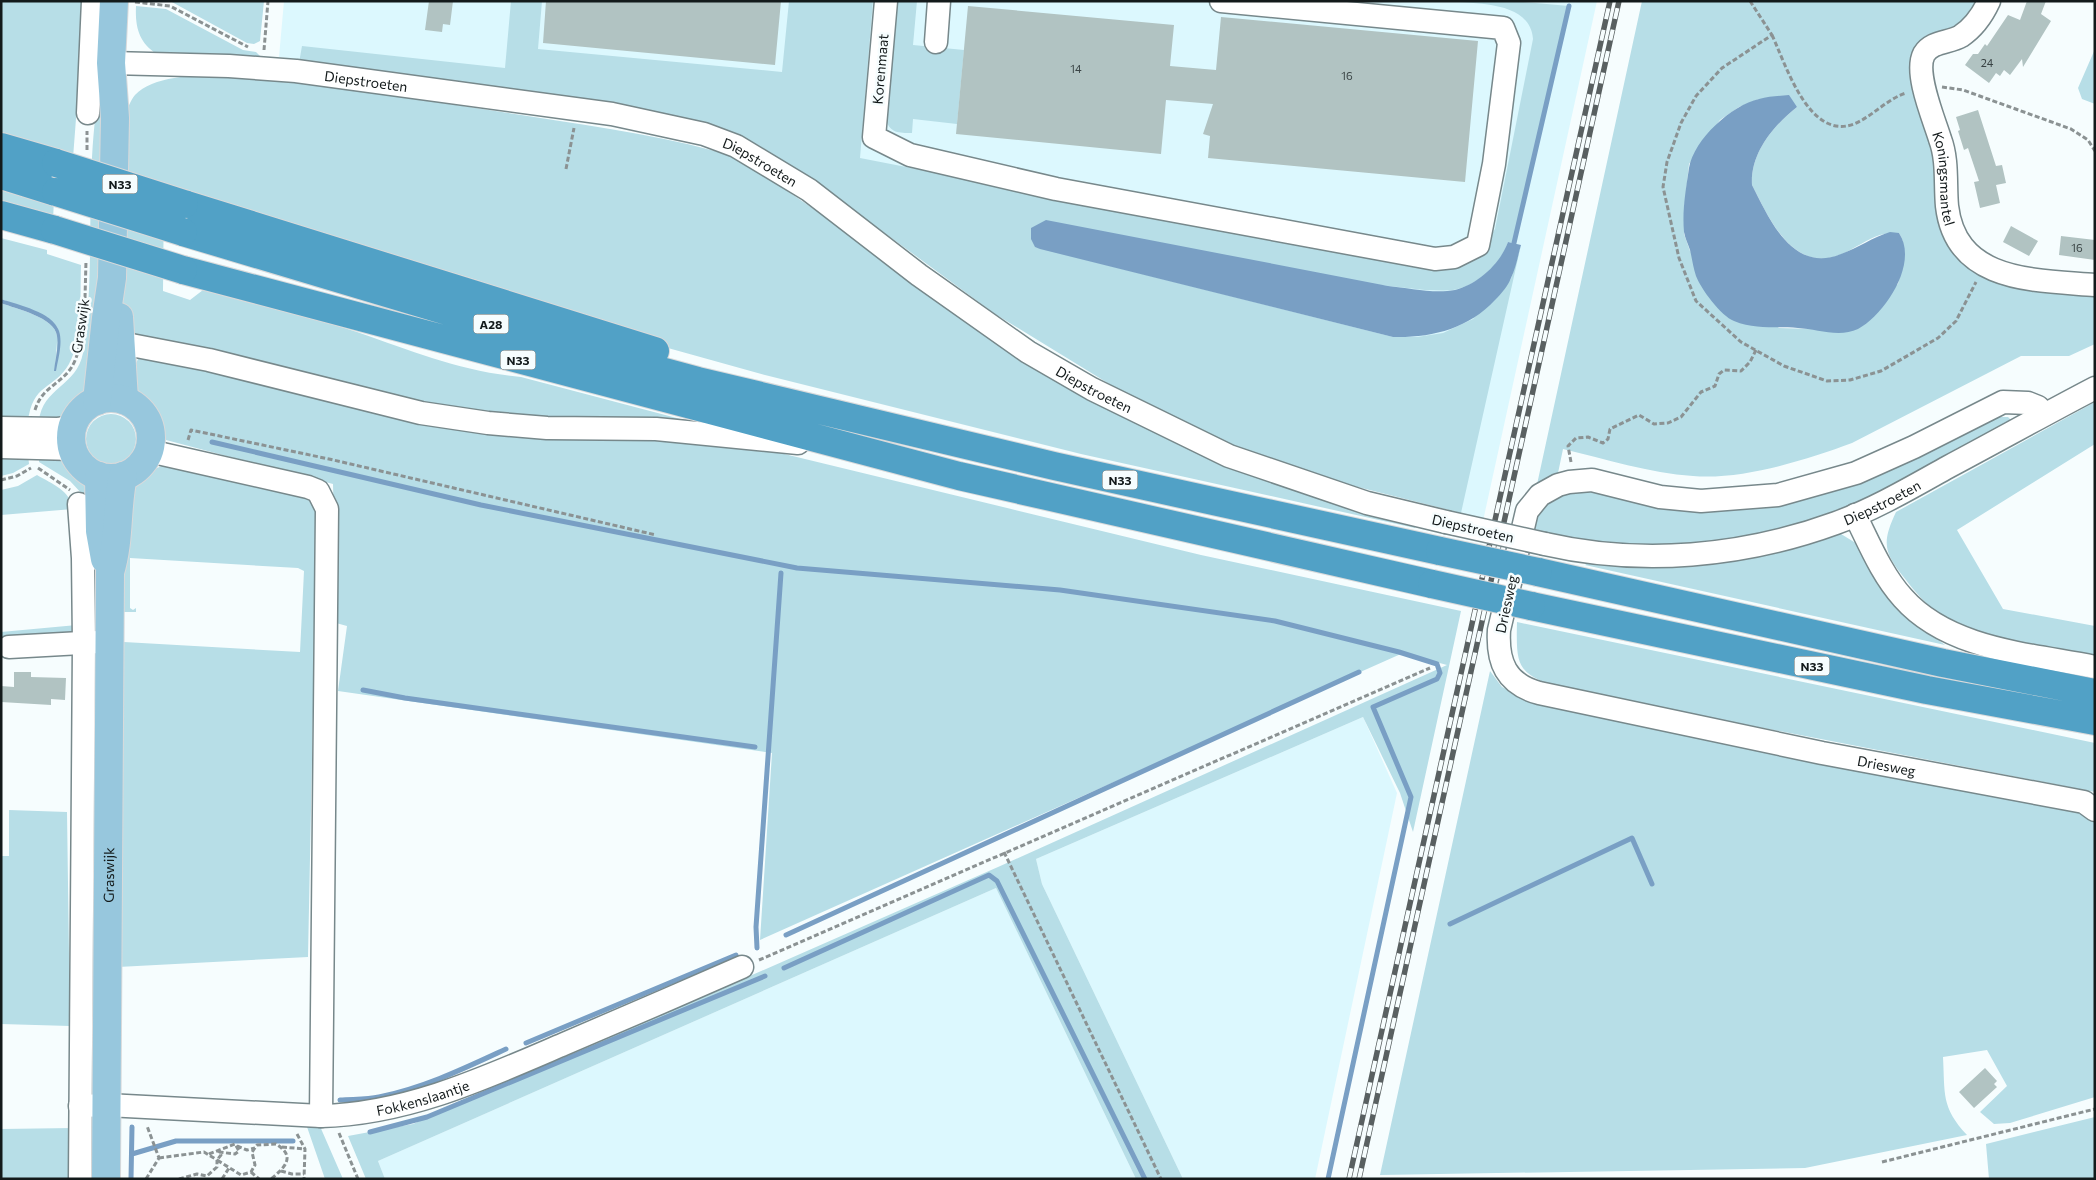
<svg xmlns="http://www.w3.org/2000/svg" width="2096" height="1180" font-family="Commissioner,sans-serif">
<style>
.built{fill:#dcf8fe}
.green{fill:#b7dee7;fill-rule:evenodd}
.water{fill:#799fc4}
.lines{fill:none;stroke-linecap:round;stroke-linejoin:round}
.stream{stroke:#799fc4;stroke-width:5}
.building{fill:#b1c3c2}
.minor-casing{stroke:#77888b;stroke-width:25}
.major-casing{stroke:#d9dadb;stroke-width:30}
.highway-casing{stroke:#d9dadb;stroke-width:30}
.path{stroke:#8b9293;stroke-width:3;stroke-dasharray:5 2.5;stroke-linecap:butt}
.minor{stroke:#fff;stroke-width:22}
.major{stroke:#97c7dd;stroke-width:28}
.highway{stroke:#51a1c6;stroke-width:28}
.rail-casing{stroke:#596061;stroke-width:5.5}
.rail{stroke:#f6fdfe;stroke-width:4;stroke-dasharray:11;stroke-linecap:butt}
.minor-bridge-casing{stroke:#77888b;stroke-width:25;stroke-linecap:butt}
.highway-bridge-casing{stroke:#d9dadb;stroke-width:30;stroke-linecap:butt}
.minor-bridge{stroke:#fff;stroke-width:22}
.highway-bridge{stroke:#51a1c6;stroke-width:28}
.labels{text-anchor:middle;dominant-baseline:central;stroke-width:5;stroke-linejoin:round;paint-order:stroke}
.number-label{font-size:11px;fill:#3a4445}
.shield{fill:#f6fdfe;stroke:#575e5f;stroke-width:1}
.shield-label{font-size:12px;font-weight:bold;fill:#131a1b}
.street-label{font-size:14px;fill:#131a1b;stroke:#f6fdfe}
</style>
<rect width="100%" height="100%" fill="#f6fdfe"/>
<path class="built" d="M284 1H1597L1483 521 1238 438 763 140 694 109 279 57Z
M1363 717 1397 793 1315 1179H1183L1042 884 1036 859Z
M996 888 1136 1179H385L378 1161Z"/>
<path class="green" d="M1 1H85L73 158 1 136Z
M170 1H264L260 41 254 44 247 43Z
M511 1H542L538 49 782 72 789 1H873L860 158 1189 222 1438 268 1452 269 1478 256 1495 229 1533 39C1530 0 1474 4 1444 1H1511L1569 6 1514 243 1508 242C1501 264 1477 286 1453 290 1444 291 1434 290 1425 290L1035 247 1393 337H1417L1443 333 1473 319 1511 279 1521 245 1461 513 1330 480 1236 447 1137 401 995 314 811 179 758 145 704 122 632 108 299 63 302 46 505 68Z
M894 1H917L913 45 964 50 957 124 913 119 912 133C899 133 890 133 886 120Z
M1642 1H1976C1966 26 1952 31 1927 40L1958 255 2095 294V344L2069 356H2021L1852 443C1806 460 1743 480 1693 476 1649 473 1606 459 1563 449L1557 478 1536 489ZM1759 99 1797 107C1774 125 1750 153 1752 185 1769 218 1793 275 1842 254 1854 249 1867 239 1880 235 1886 233 1893 234 1899 233 1909 248 1902 268 1898 284L1822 331 1815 329 1779 328 1690 251 1684 234V212L1689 164 1720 120 1739 107Z
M136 6 166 9 243 50 256 52 260 56 258 59 157 54C139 43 135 27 136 6Z
M2095 49V104L2082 99 2078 88Z
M244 75C341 88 438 102 534 117 603 128 672 137 739 158L1070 384 1157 434 1197 453 1328 499 1416 524 1415 528 1081 454 765 375 650 343 534 306 480 281 417 262 369 255 164 186 163 291 190 300 203 290C254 304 307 315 357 332 415 352 459 371 521 377L707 426 448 414 142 339 132 333 121 309 125 116C128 108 130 101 135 95 157 71 214 76 244 75Z
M101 81 103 274 84 399 62 417 39 421C42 388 77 386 83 353 97 263 83 170 101 81Z
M1 182 54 198 53 221 1 206Z
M1 238 47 250V254L81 265C80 293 83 339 69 364 54 390 32 383 28 422H1V303C16 309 55 317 57 336 58 347 56 360 55 371L58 328 47 317 1 299Z
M145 354 605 434 772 451 1201 555 1461 611 1413 832 1400 793 1363 717 1036 859 1042 884 1183 1179H1136L996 888 378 1161 385 1179H366L348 1136 413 1124 998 867 1447 665 1403 653 760 940 772 753 338 691 347 626 336 623 333 484 166 440C153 419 138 398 130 376L138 359Z
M2095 402V444L1957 530 2003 609 2095 626V655C2053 647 1970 637 1938 613 1926 604 1915 592 1906 580 1884 553 1881 544 1896 512Z
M86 439a25 25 0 1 1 50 0a25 25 0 1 1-50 0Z
M1998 417H2008L2012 421C1976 440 1940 459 1905 478 1887 488 1869 499 1851 507 1755 549 1627 560 1528 527L1532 513 1570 488 1727 507Z
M1 454H28L29 464 13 473 1 476Z
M39 456 64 460 91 488 100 621 93 632 83 495 70 481 39 462Z
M164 465 310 497 317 512 308 957 118 967 124 642 300 652 304 571 298 568 130 558V608L133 610 136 608V612H121L119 610 132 484 143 474Z
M37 475C52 484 70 490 73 509L1 515V490L18 486Z
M1841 534 1859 545 1904 613 1945 645 1585 565 1588 563C1627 566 1667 570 1706 565 1752 560 1797 548 1841 534Z
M1517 622 2095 743V792L1562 689C1517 673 1516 668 1517 622Z
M77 625 74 633 1 644V632Z
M1490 671 1502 687 1537 704 2078 811 2095 821V1097L2010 1123 1994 1124 1980 1112 2007 1086 1987 1050 1943 1057C1945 1094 1941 1107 1967 1135L1805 1168 1380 1175Z
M9 810 67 812 70 1026 1 1024V856H9Z
M2095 1117V1179H1989L1986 1144Z
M306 1124H319L343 1179H325Z
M73 1128 71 1179H1V1129Z"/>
<path class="water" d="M1789 95 1797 107C1774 125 1750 153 1752 185 1769 218 1792 274 1841 254 1858 248 1873 237 1890 232L1899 233C1919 263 1885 314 1858 329 1839 338 1817 329 1798 328 1776 326 1756 330 1734 321 1721 316 1701 289 1696 276 1693 267 1692 258 1690 250 1688 244 1685 238 1684 232 1682 210 1686 189 1689 168 1694 139 1732 105 1759 99 1769 96 1780 96 1789 95Z
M1046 220 1388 286C1409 288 1434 294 1455 290 1478 284 1500 264 1508 242L1521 245C1518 255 1516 268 1511 278 1508 286 1501 294 1495 300 1468 329 1431 338 1393 337L1040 249 1035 247 1031 239V228Z
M1 299C18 305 53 312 59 331 63 343 58 359 56 371H54C55 360 59 347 57 336 55 317 16 309 1 303Z"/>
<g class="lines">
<path class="stream" d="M1514 243 1569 6
M212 442 481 505 797 568 1060 590 1275 621 1399 652 1437 664 1440 673 1437 679 1373 707 1411 797 1328 1179
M363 690 405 698 755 747
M1450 924 1632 838 1652 884
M786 935 1359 672
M757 948 756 927 781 573
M784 968 989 875 997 881 1145 1179
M526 1043 736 955
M340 1100C353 1099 367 1100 379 1097 424 1088 465 1068 506 1049
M370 1132 427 1117 765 976
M132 1154 176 1141H293
M131 1179 132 1127"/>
</g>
<path class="building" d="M429 1H453L450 25 443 24 442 32 425 30Z
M546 1H781L775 65 543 43Z
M2027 1H2046L2041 14 2051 21 2023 67 2022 59 2010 75 2004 70 2000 76 1996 73 1989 83 1965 65 1973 54H1978L1985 44 1987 46 2008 15 2020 20Z
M968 6 1174 25 1170 66 1216 70 1221 17 1478 41 1465 182 1208 158 1210 136 1203 134 1213 104 1166 100 1161 154 956 134Z
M1978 110 1996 166 2002 165 2006 183 1996 185 2000 203 1980 208 1974 182 1979 181 1968 148 1964 150 1958 131 1960 130 1956 117Z
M2011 226 2038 241 2029 256 2003 242Z
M2061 236 2095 240V260L2059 255Z
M14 672H31V677L66 678 65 700 51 699V705L1 702V686L14 687Z
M1985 1068 1997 1081 1994 1084 1997 1087 1974 1108 1959 1092Z"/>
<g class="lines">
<defs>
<g id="minor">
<path d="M886 1 874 137 910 155 1056 189 1435 259 1454 257 1478 245 1494 164 1509 43 1503 28 1221 1"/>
<path id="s1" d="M1989 1C1983 14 1973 28 1961 36 1949 43 1932 41 1924 54 1914 73 1934 119 1940 139 1948 160 1945 184 1947 206 1956 283 2035 280 2095 285"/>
<path d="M936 42 939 1"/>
<path id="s2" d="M111 63 229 66 296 71 612 114 704 134 736 146 809 190 919 275 1028 352 1092 389 1229 456 1367 503 1446 522"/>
<path d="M88 113 93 1"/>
<path d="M105 340 209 360 421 413 488 423 547 428 656 429 798 443"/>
<path id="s3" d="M2045 414 2038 407 2028 403 2003 402 1914 447 1856 473 1778 495 1701 501 1660 497 1592 480 1569 482 1558 485 1540 495 1527 511 1499 630C1497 662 1506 684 1539 693L1822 753 2084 802 2095 810"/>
<path d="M1 428 58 429 74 427"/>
<path d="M1 447 73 449"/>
<path d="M149 451 308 487 318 491 327 509 321 1116"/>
<path d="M79 504 83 558 84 643 80 1179"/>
<path d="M1855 515C1869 543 1882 575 1903 598 1949 650 2031 654 2095 667"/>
<path id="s4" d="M1545 544C1641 566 1743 557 1836 523 1875 509 1912 487 1948 467 1997 441 2045 414 2095 388"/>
<path d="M9 647 99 642"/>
<path id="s5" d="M80 1106 107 1105 321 1116C407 1114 485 1078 564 1044 623 1019 683 993 742 967"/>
</g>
<g id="major">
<path d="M119 317 124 400"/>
<circle cx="111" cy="438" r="40"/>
<path d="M97 401 106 318 112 278 115 118 111 63 114 1"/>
<path d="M99 476 100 531 105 559"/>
<path id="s6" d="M106 1179 110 572C120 540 116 508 123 476"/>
</g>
<path id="highway" d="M1 147 56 163
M1 175 56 192
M184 204 655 351
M1 215 55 230
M183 232 524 334 698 381 1054 466 1440 551
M183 270 959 476 1432 584
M1538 572 1943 663 2095 693
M1531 606 1927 690 2095 721"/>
</defs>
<use href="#minor" class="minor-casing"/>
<use href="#major" class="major-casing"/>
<use href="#highway" class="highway-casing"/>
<path class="path" d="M1750 1 1772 35 1722 68 1696 96 1681 123 1667 162 1663 187 1679 258 1696 301 1741 342 1784 366 1827 381 1850 380 1881 371 1938 338 1956 321 1976 282
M135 2 170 6 248 47
M1772 35C1786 65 1809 141 1854 124 1873 116 1887 99 1906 93
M264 50 268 1
M1942 87 1963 90 2071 129 2088 140 2095 151
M87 150V131
M566 169 574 128
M85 298 86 261
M35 410C44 380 73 385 79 346
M188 440 191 430 329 459 656 535
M1571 462 1568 446 1576 438 1588 437 1603 443 1608 439 1610 429 1639 415 1654 424 1668 423 1681 417 1701 392 1715 386 1719 374 1724 370 1741 371 1750 362 1756 350
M38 468 70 490
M1 480 17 476 31 468
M1004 852 1161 1179
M759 960 1430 668
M339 1133 358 1179
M297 1134 305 1149 304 1179
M237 1146 247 1150 255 1148
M282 1147 305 1149
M209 1154 235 1144 239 1151 235 1154 219 1152 221 1155 217 1160 241 1175 251 1172 255 1165 252 1152 257 1145 276 1144C297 1157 284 1168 271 1179
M159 1158 204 1152 217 1160V1167L207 1176 197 1174 179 1179
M1882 1162 2095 1109
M281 1171 292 1174H304
M251 1172 259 1179
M146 1179 159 1158 147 1126
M222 1179 229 1168"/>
<use href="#minor" class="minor"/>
<use href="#major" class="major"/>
<use href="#highway" class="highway"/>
<defs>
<path id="rail" d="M1349 1179 1610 1
M1359 1179 1619 1"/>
</defs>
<use href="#rail" class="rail-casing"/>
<use href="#rail" class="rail"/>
<defs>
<path id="minor-bridge" d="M1446 522 1545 544"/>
<path id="highway-bridge" d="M56 163 184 204
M56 192 183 232
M55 230 183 270
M1440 551 1538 572
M1432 584 1531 606"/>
</defs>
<use href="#minor-bridge" class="minor-bridge-casing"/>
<use href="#highway-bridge" class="highway-bridge-casing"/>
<use href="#minor-bridge" class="minor-bridge"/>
<use href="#highway-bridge" class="highway-bridge"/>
</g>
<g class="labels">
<g class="number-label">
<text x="1987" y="62">24</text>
<text x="1076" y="68">14</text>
<text x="1347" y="75">16</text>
<text x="2077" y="247">16</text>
</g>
<g class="shield">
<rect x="102.5" y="174.5" width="35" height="19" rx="4"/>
<rect x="473.5" y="314.5" width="35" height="19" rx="4"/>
<rect x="500.5" y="350.5" width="35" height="19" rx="4"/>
<rect x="1102.5" y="470.5" width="35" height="19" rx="4"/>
<rect x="1794.5" y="656.5" width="35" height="19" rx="4"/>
</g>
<g class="shield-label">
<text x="120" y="184">N33</text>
<text x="491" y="324">A28</text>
<text x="518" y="360">N33</text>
<text x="1120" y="480">N33</text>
<text x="1812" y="666">N33</text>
</g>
<g class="street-label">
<text transform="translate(880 69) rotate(-85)">Korenmaat</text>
<text stroke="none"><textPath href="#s2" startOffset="256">Diepstroeten</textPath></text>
<text stroke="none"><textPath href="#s2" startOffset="661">Diepstroeten</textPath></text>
<text stroke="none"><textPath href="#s1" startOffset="215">Koningsmantel</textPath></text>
<text transform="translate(80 326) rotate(-82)">Graswijk</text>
<text stroke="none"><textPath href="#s2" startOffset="1066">Diepstroeten</textPath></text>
<text stroke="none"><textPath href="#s4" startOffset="346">Diepstroeten</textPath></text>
<text transform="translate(1473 528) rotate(13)">Diepstroeten</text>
<text transform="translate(1506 604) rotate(-78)">Driesweg</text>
<text stroke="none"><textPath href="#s3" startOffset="1114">Driesweg</textPath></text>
<text stroke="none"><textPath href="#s6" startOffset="304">Graswijk</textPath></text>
<text stroke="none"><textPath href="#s5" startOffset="345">Fokkenslaantje</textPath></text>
</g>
</g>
<rect width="2096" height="1180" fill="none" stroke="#131a1b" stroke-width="5"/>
</svg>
